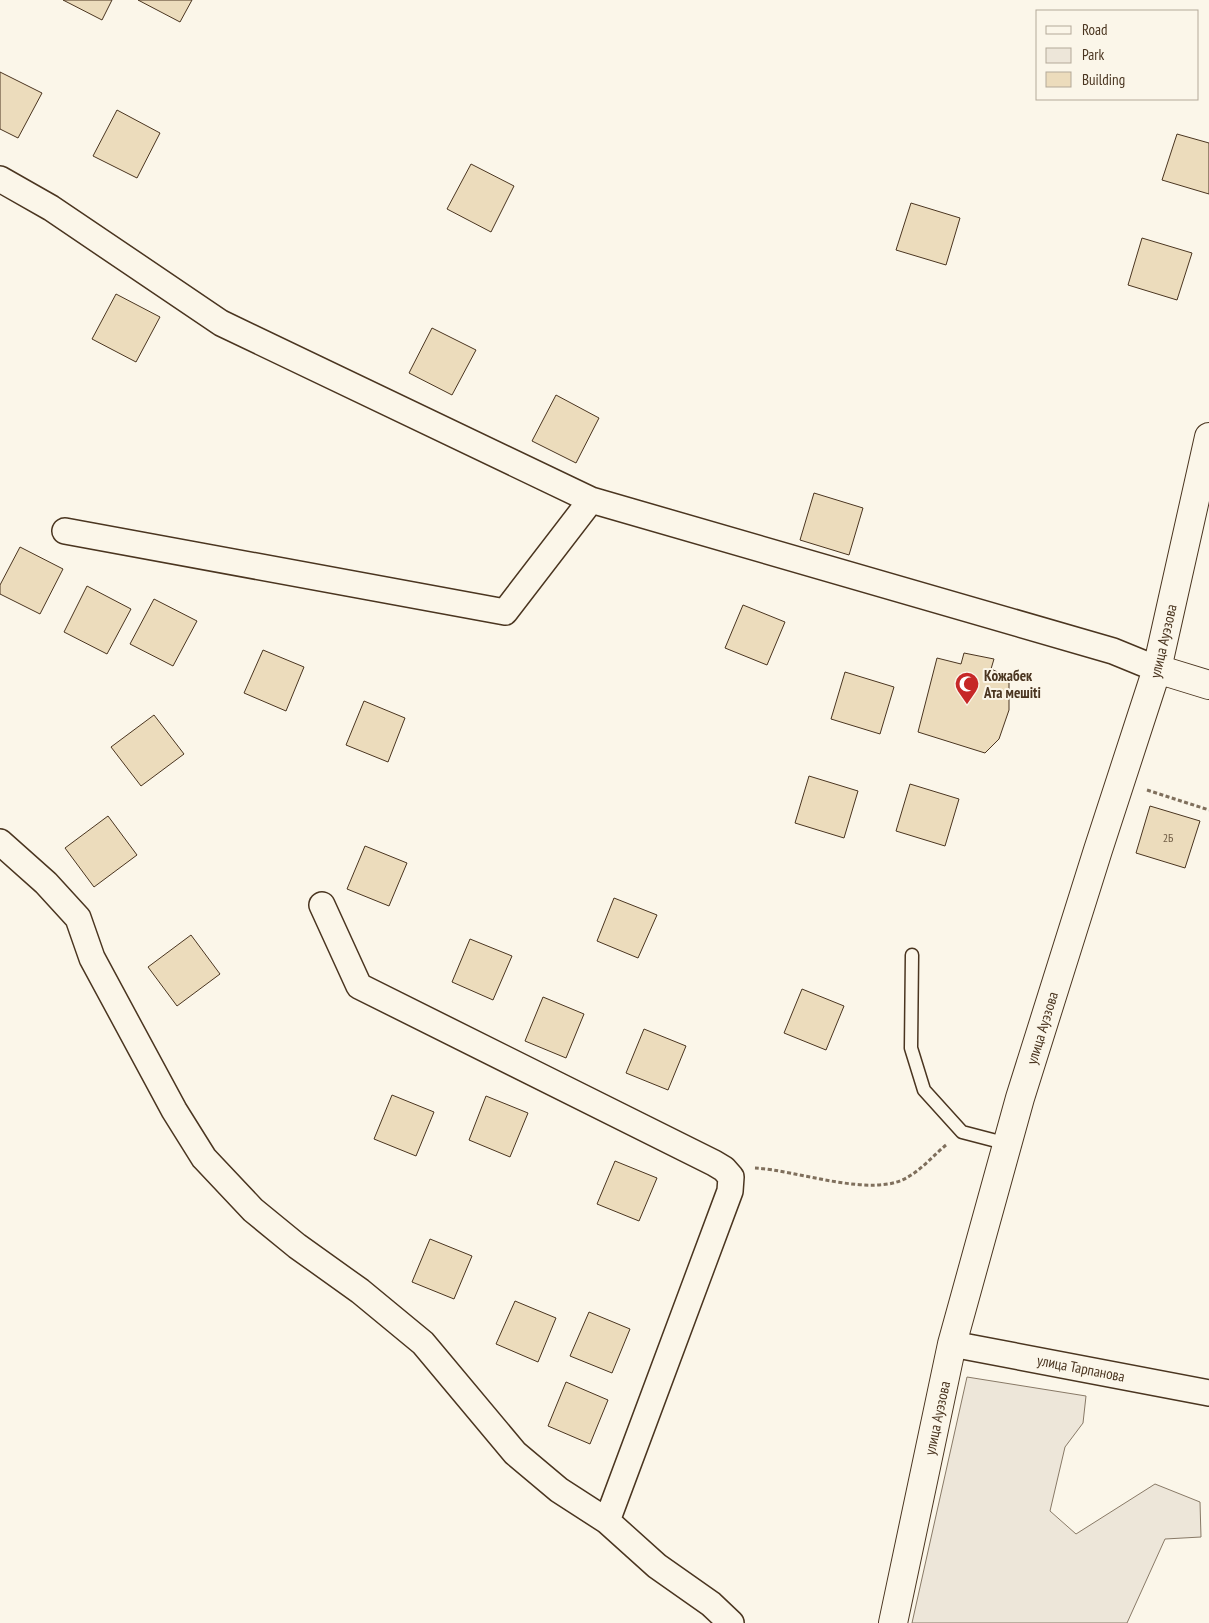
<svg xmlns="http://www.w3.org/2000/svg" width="1209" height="1623" font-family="'PT Sans Narrow',sans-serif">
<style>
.green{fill:#ede6d9;stroke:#887966}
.building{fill:#ecdcbc;stroke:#4a3520}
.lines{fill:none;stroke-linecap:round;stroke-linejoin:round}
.service-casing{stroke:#4a3520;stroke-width:15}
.minor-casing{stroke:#4a3520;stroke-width:28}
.tertiary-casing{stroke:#4a3520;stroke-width:30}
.secondary-casing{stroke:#4a3520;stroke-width:30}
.path{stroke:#7f6f5c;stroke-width:3;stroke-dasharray:4 2.5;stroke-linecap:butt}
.service{stroke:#fbf6e9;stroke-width:12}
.minor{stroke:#fbf6e9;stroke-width:25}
.tertiary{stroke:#fbf6e9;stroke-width:28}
.secondary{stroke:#fbf6e9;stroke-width:28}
.labels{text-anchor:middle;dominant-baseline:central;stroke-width:4;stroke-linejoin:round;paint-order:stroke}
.number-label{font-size:12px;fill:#725f47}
.street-label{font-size:15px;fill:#4a3520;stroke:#fbf6e9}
.poi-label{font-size:15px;font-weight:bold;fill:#4a3520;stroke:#fbf6e9;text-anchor:start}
</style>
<rect width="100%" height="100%" fill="#fbf6e9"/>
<path class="green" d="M967 1377 1086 1396 1083 1423 1065 1447 1050 1511 1076 1534 1155 1484 1200 1502 1201 1537 1165 1539 1127 1623H912Z"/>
<path class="building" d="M63 0H112L102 20Z
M138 0H192L180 22Z
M0 72 42 93 18 138 0 129Z
M117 110 160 133 137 178 93 156Z
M1177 134 1209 143V194L1162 180Z
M471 164 514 186 491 232 447 209Z
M911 203 960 218 946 265 896 250Z
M1142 238 1192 253 1177 300 1128 285Z
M116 294 160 317 136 362 92 339Z
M432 328 476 350 452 395 409 373Z
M556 395 599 418 576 463 532 441Z
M814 493 863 508 849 555 800 540Z
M20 547 63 569 40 614 0 594V585Z
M87 586 131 609 107 654 64 632Z
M154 599 197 621 173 666 130 644Z
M743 605 785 622 767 665 725 648Z
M263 650 304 667 286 711 244 693Z
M964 653 994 659 991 669 1009 677V710L999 739 985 753 918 732 937 658 961 664Z
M845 672 894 687 880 734 831 719Z
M364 701 405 718 388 762 346 745Z
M154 715 184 754 141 786 111 747Z
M809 776 858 791 844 838 795 823Z
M910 784 959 799 945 846 896 831Z
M1150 806 1200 821 1185 868 1136 853Z
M108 816 137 855 94 887 65 848Z
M365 846 407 863 389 906 347 889Z
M614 898 657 915 638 958 597 941Z
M191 935 220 974 177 1006 148 967Z
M470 939 512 956 493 1000 452 982Z
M802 989 844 1006 826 1050 784 1033Z
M543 997 584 1014 566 1058 525 1041Z
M644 1029 686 1046 668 1090 626 1073Z
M392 1095 434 1112 416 1156 374 1139Z
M486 1096 528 1113 510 1157 469 1140Z
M615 1161 657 1178 639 1221 597 1204Z
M430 1239 472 1256 454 1299 412 1282Z
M515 1301 556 1318 538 1362 496 1344Z
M589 1312 630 1329 612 1373 570 1356Z
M566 1382 608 1400 590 1444 548 1426Z"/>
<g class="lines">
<defs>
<path id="service" d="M912 955 911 1048 924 1090 962 1132 1008 1144"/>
<path id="minor" d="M0 179 51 208 221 323 591 500 1113 651 1157 669
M65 531 505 612 591 500
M0 842 46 883 78 918 92 958 174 1110 204 1158 253 1210 297 1246 360 1291 423 1343 515 1453 559 1490 607 1521 657 1566 711 1604 731 1623
M322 905 359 986 714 1163 724 1169 731 1177 730 1191 607 1521
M952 1344 1209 1393"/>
<path id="tertiary" d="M1157 669 1209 437"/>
<path id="secondary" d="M893 1623 952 1344 1020 1098 1098 850 1157 669 1209 685"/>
</defs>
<use href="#service" class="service-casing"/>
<use href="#minor" class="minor-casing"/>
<use href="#tertiary" class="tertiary-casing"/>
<use href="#secondary" class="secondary-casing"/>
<path class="path" d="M1147 790 1209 810
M755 1168C797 1170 873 1199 908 1177 922 1169 934 1155 946 1145"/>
<use href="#service" class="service"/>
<use href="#minor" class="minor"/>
<use href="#tertiary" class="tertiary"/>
<use href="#secondary" class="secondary"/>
</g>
<defs>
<symbol id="mosque-pin" viewBox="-11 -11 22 30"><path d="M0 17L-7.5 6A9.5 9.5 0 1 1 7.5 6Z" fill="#c62828" stroke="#fbf6e9"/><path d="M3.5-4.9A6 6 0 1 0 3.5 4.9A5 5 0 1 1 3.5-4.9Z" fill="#fff"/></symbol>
</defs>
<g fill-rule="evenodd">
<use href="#mosque-pin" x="953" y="670" width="28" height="38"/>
</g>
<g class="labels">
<g class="number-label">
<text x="1168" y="837">2Б</text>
</g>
<g class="street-label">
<text transform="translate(1163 641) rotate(-77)">улица Ауэзова</text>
<text transform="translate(1042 1028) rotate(-73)">улица Ауэзова</text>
<text transform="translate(1081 1368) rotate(11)">улица Тарпанова</text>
<text transform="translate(937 1418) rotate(-78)">улица Ауэзова</text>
</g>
<g class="poi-label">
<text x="984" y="675">Кожабек<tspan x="984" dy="17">Ата мешiti</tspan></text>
</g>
</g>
<rect x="1036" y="10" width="162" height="90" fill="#fbf6e9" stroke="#b4a999"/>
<rect x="1046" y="26" width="25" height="8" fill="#fbf6e9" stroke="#b4a999"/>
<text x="1082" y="35" font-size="15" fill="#4a3520">Road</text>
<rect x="1046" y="48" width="25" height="15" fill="#ede6d9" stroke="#b4a999"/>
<text x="1082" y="60" font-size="15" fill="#4a3520">Park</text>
<rect x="1046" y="72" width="25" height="15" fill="#ecdcbc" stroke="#b4a999"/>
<text x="1082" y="85" font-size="15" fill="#4a3520">Building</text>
</svg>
